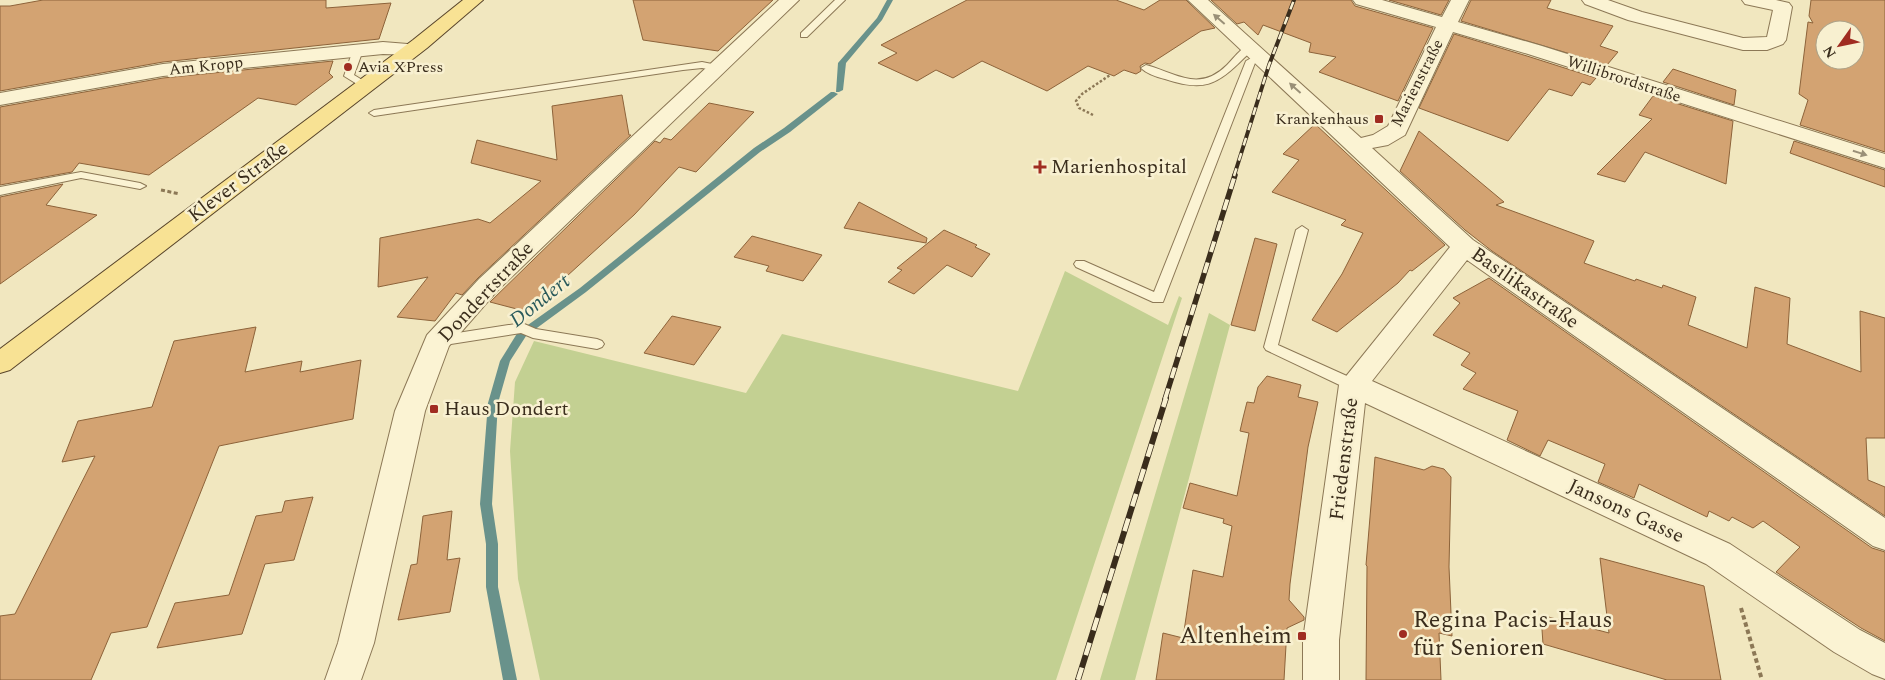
<svg xmlns="http://www.w3.org/2000/svg" width="1885" height="680" font-family="Spectral,serif">
<style>
.green{fill:#c3d092}
.lines{fill:none;stroke-linecap:round;stroke-linejoin:round}
.stream{fill:#69928b;fill-rule:evenodd}
.building{fill:#d3a372;stroke:#8d633a;fill-rule:evenodd}
.service-casing{stroke:#8c7856;stroke-width:2}
.minor-casing{stroke:#8c7856;stroke-width:2}
.primary-casing{stroke:#59452b;stroke-width:2}
.path-far2{stroke:#8c7856;stroke-width:2.5;stroke-dasharray:2.5 2;stroke-linecap:butt}
.path-far1{stroke:#8c7856;stroke-width:3;stroke-dasharray:4 2.5;stroke-linecap:butt}
.path{stroke:#8c7856;stroke-width:4;stroke-dasharray:4.5 3;stroke-linecap:butt}
.service{fill:#fbf3d3;fill-rule:evenodd}
.minor{fill:#fbf3d3;fill-rule:evenodd}
.primary{fill:#f8e294;fill-rule:evenodd}
.rail-far2-casing{stroke:#3a2d1c;stroke-width:4}
.rail-far1-casing{stroke:#3a2d1c;stroke-width:5.5}
.rail-casing{stroke:#3a2d1c;stroke-width:6}
.rail-far2{stroke:#f8f0d0;stroke-width:2.5;stroke-dasharray:8;stroke-linecap:butt}
.rail-far1{stroke:#f8f0d0;stroke-width:4;stroke-dasharray:11;stroke-linecap:butt}
.rail{stroke:#f8f0d0;stroke-width:4.5;stroke-dasharray:13;stroke-linecap:butt}
.oneway{fill:#9a9078}
.poi-dot{fill:#a02c21;stroke:#f8f0d0;stroke-width:2}
.labels{text-anchor:middle;dominant-baseline:central;stroke-width:5;stroke-linejoin:round;paint-order:stroke}
.far-street-label{font-size:16px;fill:#3a2d1c;stroke:#f8f0d0}
.far-poi-label{font-size:16px;fill:#3a2d1c;stroke:#f8f0d0;text-anchor:start}
.poi-label{font-size:20px;fill:#3a2d1c;stroke:#f8f0d0;text-anchor:start}
.street-label{font-size:20px;fill:#3a2d1c;stroke:#f8f0d0}
.water-label{font-size:21px;font-style:italic;fill:#2a5a5b;stroke:#f8f0d0}
.near-poi-label{font-size:24px;fill:#3a2d1c;stroke:#f8f0d0;text-anchor:start}
</style>
<rect width="100%" height="100%" fill="#f1e7bf"/>
<path class="green" d="M1065 271 1168 325 1179 296 1182 298 1056 680H540L518 579 510 451 515 382 534 341 746 393 782 334 1018 391Z
M1209 313 1230 325 1135 680H1100Z"/>
<g class="lines">
<path class="stream" d="M887 0H893L882 20 846 63 843 90 839 92H836L838 63 877 18Z
M831 92H834L838 94 790 132 760 152 586 292 526 336 510 361 498 403 492 504 498 544V587L517 680H503L486 587V544L480 504 488 403 500 361 518 332 580 288 754 148 784 128Z"/>
</g>
<path class="building" d="M43 0H326V8L391 3 379 39 163 62 0 91V6H10Z
M633 0H773L718 51 643 40Z
M967 0H1116L1144 10 1160 0H1186L1215 28 1201 31 1150 64 1145 63 1140 66 1141 71 1136 74 1124 70 1114 76 1088 66 1047 91 982 61 953 78 936 70 917 81 878 63 897 53 881 45Z
M1211 0H1351L1355 6 1433 28 1398 101 1319 72 1336 57 1309 52 1311 43 1263 25 1258 35 1244 22 1237 24Z
M1389 0H1449L1441 15Z
M1471 0H1551L1547 8 1613 26 1600 46 1618 52 1607 65 1461 21Z
M1811 0H1885V152L1800 125 1808 100 1799 94 1808 22 1813 23 1809 16ZM1825 30H1855V60H1825Z
M1454 34 1527 56 1596 78 1590 85 1582 82 1572 96 1549 89 1508 141 1419 108Z
M333 61 329 73 333 77 296 105 258 98 149 175 79 163 72 172 0 185V107L163 78Z
M1673 69 1736 90 1734 105 1663 82Z
M622 95 629 135H631L478 278 462 295 456 293 435 321 397 317 428 277 378 287 380 238 478 219 490 223 541 181 471 163 477 140 557 160 552 106Z
M1653 96 1733 121 1726 184 1645 152 1625 182 1597 174 1652 119 1639 115Z
M709 103 754 112 696 172 679 167 634 215 567 276 532 313 490 302 655 141 660 143 664 138 671 140Z
M1315 124 1445 245 1412 271 1410 270 1398 283 1337 332 1312 320 1342 274 1363 233 1341 225 1346 220 1272 192 1299 160 1283 154Z
M1419 131 1504 202 1496 205 1594 241 1584 263 1635 281 1636 279 1662 288 1663 285 1696 297 1688 325 1747 348 1755 287 1790 298 1787 344 1861 372 1860 311 1885 318V438H1866L1868 480 1885 487V516L1492 251 1465 230 1400 171Z
M1794 141 1885 170V187L1790 153Z
M63 184 46 205 97 215 0 284V197Z
M859 202 927 238 926 243 844 228Z
M944 230 977 245 975 247 990 254 972 277 947 265 914 294 888 282 902 270 897 268Z
M752 236 822 255 803 281 766 271 769 266 734 257Z
M1255 238 1277 244 1255 331 1231 325Z
M1489 278 1872 548 1885 552V641L1861 628 1776 572 1800 547 1763 521 1753 528 1732 517 1729 521 1709 511 1707 517 1639 484 1634 498 1598 482 1605 464 1548 440 1540 456 1507 440 1518 411 1463 389 1476 373 1461 365 1470 353 1433 335 1460 303 1453 298Z
M672 316 721 327 694 365 644 353Z
M256 327 245 372 302 361 300 372 361 360 353 419 219 446 147 627 111 633 91 680H0V616L15 614 95 456 62 462 78 421 152 407 174 341Z
M1267 376 1301 385 1298 397 1318 402 1308 447 1290 584 1289 600 1304 617V620L1287 628 1284 680H1156L1163 633 1183 638 1193 570 1223 577 1232 526 1223 523 1224 519 1183 508 1190 483 1237 496 1249 433 1240 431 1243 418 1247 402 1254 403 1258 387Z
M1375 457 1424 470 1432 466 1444 469 1451 477 1449 567 1452 636 1439 633 1441 680H1366L1367 566 1366 565Z
M313 497 294 560 265 564 242 634 157 648 175 603 229 595 256 516 282 512 285 501Z
M452 511 447 560 460 558 450 612 398 620 411 565 417 564 423 516Z
M1600 558 1704 586 1721 680H1667L1543 644 1541 615 1609 633Z"/>
<g class="lines">
<defs>
<path id="service" d="M835 0H845L807 37H801V33Z
M1251 45 1256 48C1252 52 1248 54 1244 58 1217 85 1204 92 1165 79 1157 77 1147 74 1141 68L1146 65C1176 73 1199 93 1227 65 1235 57 1240 48 1251 45Z
M358 47 363 50 354 75 369 84 370 86 369 88 365 89 344 76 353 50Z
M1260 53 1265 56 1255 63 1163 302H1153L1076 267 1074 264 1076 261H1084L1154 292 1246 61Z
M702 62 722 66 723 68 718 71 702 68 683 70 374 116 369 113 374 110Z
M81 172 140 183 146 186 140 189 81 178 0 195V187Z
M1302 226 1308 230 1278 345 1358 381 1360 385 1358 389 1353 390 1348 389 1266 350 1264 347 1296 230Z
M522 323 536 329 597 339 602 341 604 344 602 347 597 349 533 338 521 333 438 346 433 344 431 341 433 338 438 336Z"/>
<path id="minor" d="M779 0H799L497 291 449 346 425 411 374 643 361 680H325L338 643 395 411 427 335 479 279Z
M1188 0H1208L1361 138 1373 135 1388 126 1436 27 1356 4 1353 0H1382L1442 17 1451 0H1469L1458 22 1542 46 1885 154V168L1528 54 1453 32 1405 135 1388 145 1372 148 1473 240 1885 518V550L1873 546 1467 260 1372 381 1730 544 1860 630 1885 643V679L1872 674 1834 652 1706 564 1365 403 1339 640V680H1303V640L1339 385 1450 247Z
M1582 0H1608L1642 12 1743 38 1767 37 1773 10 1745 4 1742 0H1776L1789 3 1792 7 1786 40 1783 44 1767 50H1743L1628 20 1585 4Z
M383 42 420 45 423 49 420 53 413 55 383 54 163 76 0 105V93L163 64Z"/>
<path id="primary" d="M463 0H483L427 48 10 370 0 373V349L413 40Z"/>
</defs>
<use href="#service" class="service-casing"/>
<use href="#minor" class="minor-casing"/>
<use href="#primary" class="primary-casing"/>
<path class="path-far2" d="M1093 115 1079 108 1076 101 1082 94 1110 75"/>
<path class="path-far1" d="M161 190 180 194"/>
<path class="path" d="M1741 608 1762 680"/>
<use href="#service" class="service"/>
<use href="#minor" class="minor"/>
<use href="#primary" class="primary"/>
<defs>
<path id="rail-far2" d="M1234 176 1269 65 1294 0"/>
<path id="rail-far1" d="M1165 399 1235 175"/>
<path id="rail" d="M1078 680 1166 398"/>
</defs>
<use href="#rail-far2" class="rail-far2-casing"/>
<use href="#rail-far1" class="rail-far1-casing"/>
<use href="#rail" class="rail-casing"/>
<use href="#rail-far2" class="rail-far2"/>
<use href="#rail-far1" class="rail-far1"/>
<use href="#rail" class="rail"/>
</g>
<defs><path id="oneway-solid" d="M-6-.8H1V-3.2L6.5 0L1 3.2V.8H-6Z" transform="scale(1.25)"/></defs>
<g class="oneway">
<use href="#oneway-solid" transform="translate(1219 19) rotate(-139)"/>
<use href="#oneway-solid" transform="translate(1295 88) rotate(-138)"/>
<use href="#oneway-solid" transform="translate(1860 153) rotate(18)"/>
</g>
<g class="poi-dot">
<circle cx="348" cy="67" r="5"/>
<rect x="1374" y="114" width="10" height="10" rx="2.5"/>
<path d="M1037.5 159.5h5v5h5v5h-5v5h-5v-5h-5v-5h5z"/>
<rect x="429" y="404" width="10" height="10" rx="2.5"/>
<circle cx="1403" cy="634" r="5"/>
<rect x="1297" y="631" width="10" height="10" rx="2.5"/>
</g>
<g class="labels">
<g class="far-street-label">
<text transform="translate(206 66) rotate(-6)">Am Kropp</text>
<text transform="translate(1624 79) rotate(18)">Willibrordstraße</text>
<text transform="translate(1417 83) rotate(-63)">Marienstraße</text>
</g>
<g class="far-poi-label">
<text x="358" y="67">Avia XPress</text>
<text x="1369" y="119" text-anchor="end">Krankenhaus</text>
</g>
<g class="poi-label">
<text x="1051" y="167">Marienhospital</text>
<text x="444" y="409">Haus Dondert</text>
</g>
<g class="street-label">
<text transform="translate(238 182) rotate(-37)">Klever Straße</text>
<text transform="translate(1525 288) rotate(35)">Basilikastraße</text>
<text transform="translate(486 292) rotate(-47)">Dondertstraße</text>
<text transform="translate(1344 459) rotate(-83)">Friedenstraße</text>
<text transform="translate(1626 511) rotate(25)">Jansons Gasse</text>
</g>
<g class="water-label">
<text transform="translate(540 301) rotate(-39)">Dondert</text>
</g>
<g class="near-poi-label">
<text x="1413" y="620">Regina Pacis-Haus<tspan x="1413" dy="28">für Senioren</tspan></text>
<text x="1292" y="636" text-anchor="end">Altenheim</text>
</g>
</g>
<g transform="translate(1840 45) rotate(237)"><circle r="24" fill="#f8f0d0" stroke="#aca288"/>
<path d="M0-4L9 19L0 12L-9 19Z" fill="#a02c21"/>
<text y="-8" font-size="14" font-weight="bold" text-anchor="middle" fill="#3a2d1c">N</text>
</g>
</svg>
